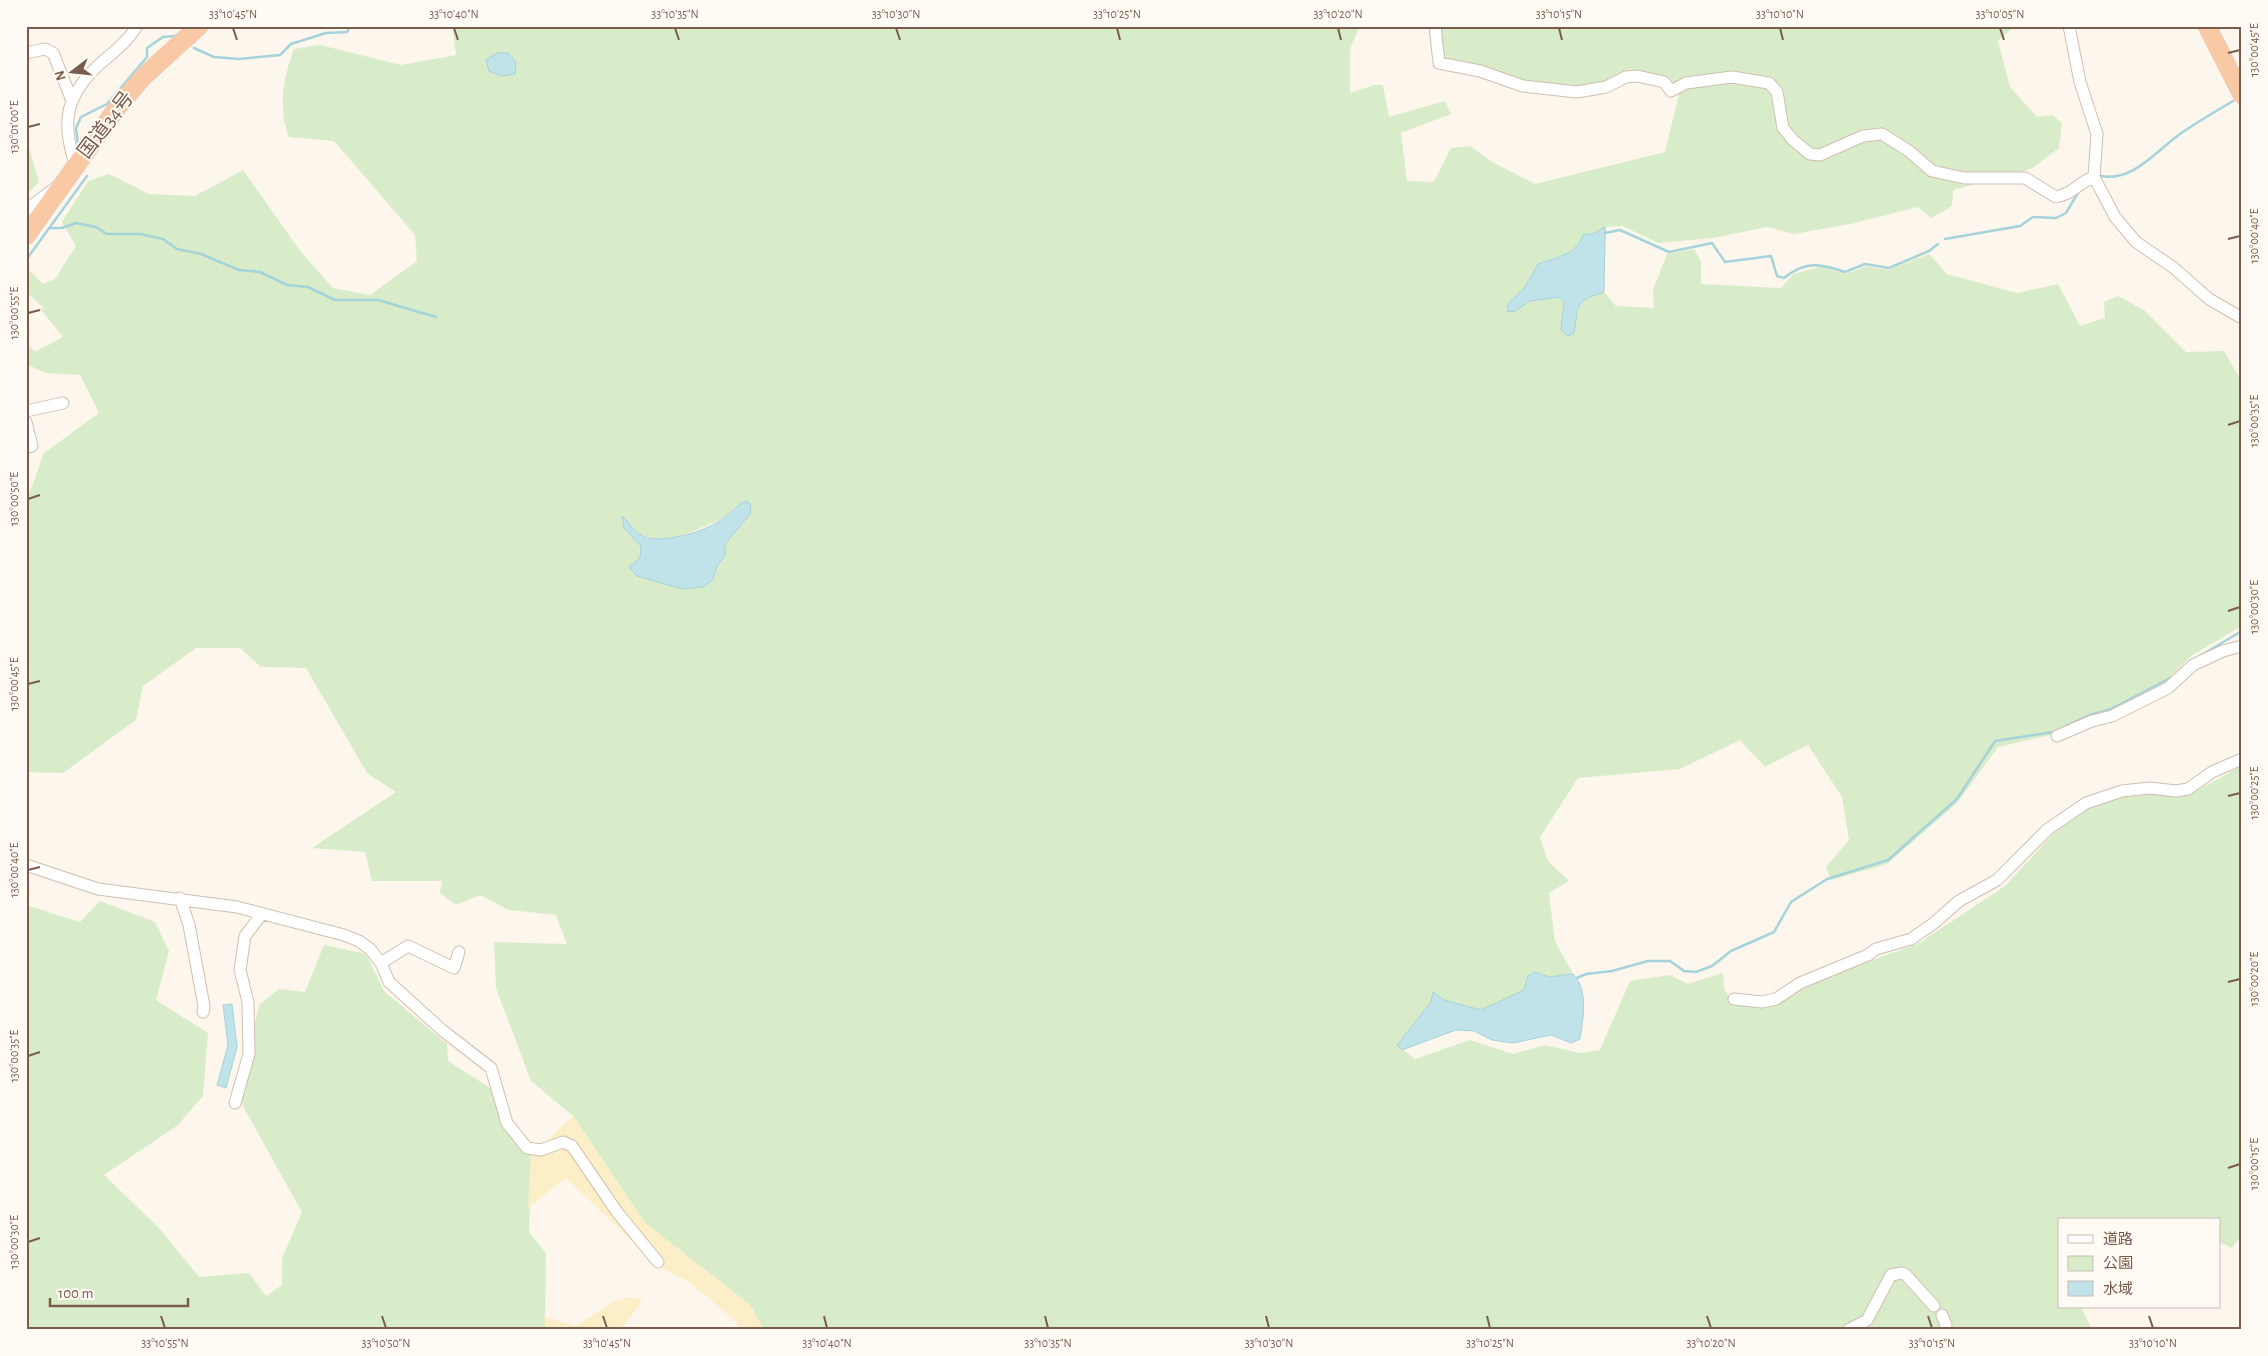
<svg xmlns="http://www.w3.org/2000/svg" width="2268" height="1356" font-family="'Alegreya Sans','Noto Sans JP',sans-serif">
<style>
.green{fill:#d8ecc9;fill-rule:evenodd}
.sand{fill:#fcefc7}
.water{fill:#bfe3e8;stroke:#a5d3da}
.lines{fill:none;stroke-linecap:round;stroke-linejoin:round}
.stream{stroke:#a5d3da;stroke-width:2.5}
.minor-casing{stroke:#d1beb0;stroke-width:13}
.trunk-casing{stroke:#dad1cd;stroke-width:19}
.minor{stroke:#fff;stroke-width:11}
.trunk{stroke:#f9c8a4;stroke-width:18}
.ticks{fill:none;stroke:#7a5c4d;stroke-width:2}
.labels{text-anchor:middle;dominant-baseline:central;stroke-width:4;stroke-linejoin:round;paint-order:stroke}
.street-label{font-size:20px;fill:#7a5c4d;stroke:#fffaf3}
.neatline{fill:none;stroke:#7a5c4d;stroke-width:2}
.ticks-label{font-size:12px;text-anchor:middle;fill:#7a5c4d}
</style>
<rect width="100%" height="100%" fill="#fdf6ec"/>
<path class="green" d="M461 26H614L622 29 625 26H1360L1350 49V93L1374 85H1383L1389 117 1445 101 1451 114 1401 133 1407 181 1434 182 1451 148 1470 146 1494 163 1535 184 1665 152 1679 94 1669 77 1630 69 1593 87 1526 82 1435 56 1431 26H2015L1998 41 2010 87 2037 117 2052 115 2062 123 2059 148 2031 169 1953 190 1952 206 1931 218 1918 207 1850 224 1794 234 1767 227 1713 238 1659 243 1622 226 1606 227 1604 292 1616 306 1654 308 1653 290 1667 254 1694 249 1701 262V284L1781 288 1793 274 1823 266 1846 274 1866 266 1888 270 1929 254 1947 274 2017 293 2058 284 2080 326 2105 318 2104 302 2118 296 2144 310 2186 352 2224 351 2242 382V626L2191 656 2163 684 2111 712 2091 717 2051 735 1998 747 1957 803 1887 864 1831 880 1826 867 1849 840 1842 797 1808 745 1765 767 1740 740 1680 769 1578 778 1540 837 1548 861 1569 881 1549 893 1555 941 1573 974 1549 977 1535 972 1528 976 1524 990 1481 1010 1444 1000 1431 1002 1397 1045 1415 1059 1470 1040 1513 1054 1545 1045 1580 1053 1600 1050 1630 981 1670 975 1688 984 1723 973 1724 989 1735 1006H1770L1819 980 1919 943 2005 886 2054 833 2089 808 2121 796 2151 793 2186 796 2242 766V1235L2232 1248 2219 1242V1220H2059V1307H2084L2082 1309 2092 1330H764L750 1305 645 1223 573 1116 531 1081 496 988 494 942 567 944 556 915 509 910 480 895 456 905 440 893 442 881H372L365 852 312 848 396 792 367 773 306 668 261 667 240 648H196L143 686 136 720 63 773 26 772V502L44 453 99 413 80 375 46 373 26 364V342L35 352 63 337 39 307 46 310 26 292 28 269 43 284 55 279 76 246 62 222 88 181 109 174 149 194 195 196 243 170 301 252 333 288 370 295 417 261 415 235 334 141 289 137C278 109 283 77 294 49L320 45 401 65 456 55 453 32ZM738 504 751 513 725 544V556L717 566 713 580 640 558 641 546 624 528 622 518 641 535 661 539 677 538 724 518Z
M26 137 39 182 26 196Z
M100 901 155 922 169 951 156 1000 208 1033 203 1096 178 1125 104 1175 160 1229 199 1277 249 1273 266 1296 282 1285V1258L302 1212 239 1099 259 1005 279 989 305 992 324 945 366 954 384 991 447 1044 448 1061 495 1091 505 1131 531 1156 529 1232 546 1253 545 1330H26V905L80 922Z"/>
<path class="sand" d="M573 1116 645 1223 750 1305 764 1330H742L731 1317 689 1282 657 1265 566 1178 528 1208 531 1156Z
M630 1297 642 1301 621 1330H545L544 1317 575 1326 615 1301Z"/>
<path class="water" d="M497 53H508L516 62 515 74 501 76 489 71 486 60Z
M1605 227 1604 292C1574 302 1579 303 1574 333L1568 336 1561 330 1564 302 1559 297 1530 301 1515 311 1508 312V304L1525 287 1538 264C1555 258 1579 254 1583 234H1593Z
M746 501 750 504 751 513 725 544V556L717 566 713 580 703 587 682 589 637 576 629 567 640 558 641 546 624 528 622 516C628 522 634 531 641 535 661 546 708 531 725 517 733 511 736 505 746 501Z
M1535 972 1549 977 1573 974C1589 991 1583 1018 1580 1039L1571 1043 1551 1035 1513 1043 1492 1040 1474 1031 1456 1030 1402 1050 1397 1045 1431 1002 1433 992 1444 1000 1481 1010 1524 990 1528 976Z
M232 1004 237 1047 226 1088 217 1085 228 1045 223 1005Z"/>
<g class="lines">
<path class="stream" d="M194 48 214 57 239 59 280 55 291 44 326 33 347 32 350 26
M78 145 76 128 81 117 107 104 147 57V48L163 37 175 36
M2101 176C2133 182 2156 151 2180 134 2197 122 2215 112 2233 101
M49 228H62L76 223 96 227 107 234H140L163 239 177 249 201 254 239 270 260 272 287 285 308 287 335 300H378L436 317
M1605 233 1620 230 1669 252 1712 243 1725 262 1771 256 1777 276 1784 278C1805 261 1821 263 1845 272L1865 264 1889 268 1929 251 1938 244
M1945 239 2020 226 2033 217 2056 218 2066 213 2079 191
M26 260 87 176
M2198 657 2242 631
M2066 726 2090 715 2111 709 2174 676
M1577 978 1586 974 1612 971 1648 961H1670L1684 971 1696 972 1712 966 1731 951 1774 932 1791 902 1827 879 1888 860 1957 799 1995 741 2054 732"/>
<defs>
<path id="minor" d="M1435 26 1439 63 1480 71 1523 86 1577 92 1606 87 1626 77 1637 76 1664 82 1671 91 1686 83 1732 77 1769 83 1777 92 1783 128 1793 140 1810 154 1820 155 1863 136 1882 134 1909 151 1932 171 1964 178H2025L2056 197C2075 193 2077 183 2094 177
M2069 26 2080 82 2097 134 2094 177 2115 217 2136 242 2174 268 2209 299 2242 318
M26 53 45 49 53 53 71 98
M76 166C60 121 66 94 102 62 115 51 128 41 137 26
M26 210 58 186
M26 411 63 403
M26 422 32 446 26 447
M2057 736 2092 721 2112 716 2168 688 2193 665 2223 651 2242 646
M26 865 98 889 237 907 344 935 359 941 370 949 381 963 389 982 442 1030 491 1068 507 1123 527 1148 541 1150 563 1142 572 1146 617 1212 658 1262
M180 898 189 925 204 1006 203 1012
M381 963 408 946 454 968 459 952
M1734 999 1762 1002 1776 999 1800 983 1868 955 1876 949 1911 939 1934 923 1959 901 1997 880 2048 829 2086 803 2122 791 2150 788 2176 791 2188 789 2212 772 2242 759
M235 1103 249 1054 248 1002 240 970 245 936 262 914
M1942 1315 1946 1325 1945 1330
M1848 1330 1867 1320 1891 1275 1902 1273 1906 1275 1934 1306"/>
<path id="trunk" d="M2207 26 2242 95
M26 236 117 108 142 78 199 26"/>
</defs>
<use href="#minor" class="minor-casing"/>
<use href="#trunk" class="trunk-casing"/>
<use href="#minor" class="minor"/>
<use href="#trunk" class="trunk"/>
</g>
<path class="ticks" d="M233 28 237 40M454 28 458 40M675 28 679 40M896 28 900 40M1117 28 1120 40M1338 28 1341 40M1559 28 1562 40M1780 28 1783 40M2000 28 2004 40M2228 53 2240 50M28 127 40 124M2228 239 2240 236M28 313 40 310M2228 425 2240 421M28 499 40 495M2228 611 2240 607M28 684 40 681M2228 796 2240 793M28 870 40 867M2228 982 2240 979M28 1056 40 1052M2228 1168 2240 1164M28 1242 40 1238M161 1316 165 1328M382 1316 386 1328M603 1316 607 1328M824 1316 827 1328M1045 1316 1048 1328M1266 1316 1269 1328M1487 1316 1490 1328M1707 1316 1711 1328M1928 1316 1932 1328M2149 1316 2153 1328"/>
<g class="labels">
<g class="street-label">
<text transform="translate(106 125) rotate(-53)">国道34号</text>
</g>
</g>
<rect width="2268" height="1356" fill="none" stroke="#fffaf3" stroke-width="55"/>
<rect x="2058" y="1218" width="162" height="90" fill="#fffaf3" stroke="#cabbb1"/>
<rect x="2068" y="1235" width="25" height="8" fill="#ffffff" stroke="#cabbb1"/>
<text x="2103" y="1244" font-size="15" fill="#7a5c4d">道路</text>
<rect x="2068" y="1256" width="25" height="15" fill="#d8ecc9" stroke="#cabbb1"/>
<text x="2103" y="1268" font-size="15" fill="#7a5c4d">公園</text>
<rect x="2068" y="1281" width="25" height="15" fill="#bfe3e8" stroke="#cabbb1"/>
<text x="2103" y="1294" font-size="15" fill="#7a5c4d">水域</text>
<g transform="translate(72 72) rotate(254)" stroke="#fffaf3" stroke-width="4" paint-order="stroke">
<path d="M0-4L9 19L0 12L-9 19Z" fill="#7a5c4d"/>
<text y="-8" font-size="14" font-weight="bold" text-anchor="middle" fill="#7a5c4d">N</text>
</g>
<path d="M50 1298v8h138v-8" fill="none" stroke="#7a5c4d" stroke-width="2.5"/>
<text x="58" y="1298" font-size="15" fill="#7a5c4d" stroke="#fffaf3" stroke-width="4" paint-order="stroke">100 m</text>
<rect x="28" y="28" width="2212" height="1300" class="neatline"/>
<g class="ticks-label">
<text x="233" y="18">33°10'45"N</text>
<text x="454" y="18">33°10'40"N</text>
<text x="675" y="18">33°10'35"N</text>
<text x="896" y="18">33°10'30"N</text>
<text x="1117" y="18">33°10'25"N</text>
<text x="1338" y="18">33°10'20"N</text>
<text x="1559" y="18">33°10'15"N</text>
<text x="1780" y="18">33°10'10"N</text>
<text x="2000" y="18">33°10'05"N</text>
<text transform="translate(2254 50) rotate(-90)" y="4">130°00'45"E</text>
<text transform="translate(14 127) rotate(-90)" y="4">130°01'00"E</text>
<text transform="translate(2254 236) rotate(-90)" y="4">130°00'40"E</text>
<text transform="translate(14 313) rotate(-90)" y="4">130°00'55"E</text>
<text transform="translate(2254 421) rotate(-90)" y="4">130°00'35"E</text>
<text transform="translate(14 499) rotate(-90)" y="4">130°00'50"E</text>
<text transform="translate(2254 607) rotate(-90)" y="4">130°00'30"E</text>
<text transform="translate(14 684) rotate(-90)" y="4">130°00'45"E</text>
<text transform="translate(2254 793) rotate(-90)" y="4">130°00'25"E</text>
<text transform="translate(14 870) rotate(-90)" y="4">130°00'40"E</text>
<text transform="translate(2254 979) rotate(-90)" y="4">130°00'20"E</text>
<text transform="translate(14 1056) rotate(-90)" y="4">130°00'35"E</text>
<text transform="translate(2254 1164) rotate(-90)" y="4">130°00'15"E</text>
<text transform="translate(14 1242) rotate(-90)" y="4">130°00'30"E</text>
<text x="165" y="1347">33°10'55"N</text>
<text x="386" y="1347">33°10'50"N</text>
<text x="607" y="1347">33°10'45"N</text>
<text x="827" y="1347">33°10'40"N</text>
<text x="1048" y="1347">33°10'35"N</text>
<text x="1269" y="1347">33°10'30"N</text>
<text x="1490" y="1347">33°10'25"N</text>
<text x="1711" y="1347">33°10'20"N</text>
<text x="1932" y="1347">33°10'15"N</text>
<text x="2153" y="1347">33°10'10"N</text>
</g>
</svg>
